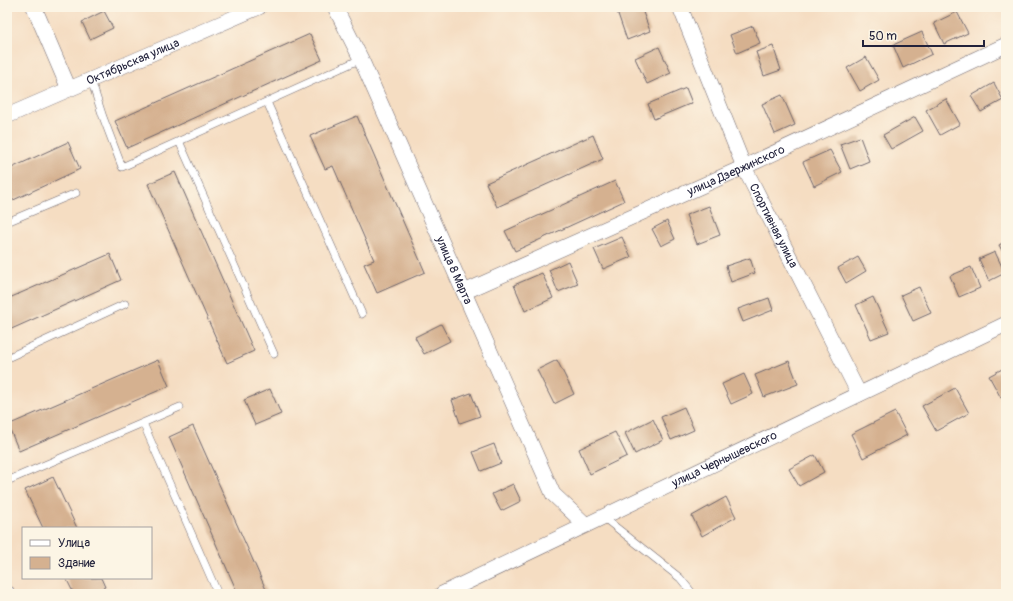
<svg xmlns="http://www.w3.org/2000/svg" width="1013" height="601" font-family="Pangolin,sans-serif">
<style>
.building{fill:#d5b190}
.lines{fill:none;stroke-linecap:round;stroke-linejoin:round}
.service-casing{stroke:#6c636a;stroke-width:8}
.minor-casing{stroke:#6c636a;stroke-width:16}
.service{stroke:#fff;stroke-width:7}
.minor{stroke:#fff;stroke-width:15}
.labels{text-anchor:middle;dominant-baseline:central;stroke-width:3;stroke-linejoin:round;paint-order:stroke}
.street-label{font-size:12px;fill:#22223b;stroke:#fcf5e5}
</style>
<rect width="100%" height="100%" fill="#fcf5e5"/>
<filter id="ink" filterUnits="userSpaceOnUse"><feTurbulence type="fractalNoise" baseFrequency=".025" numOctaves="2"/><feDisplacementMap in="SourceGraphic" scale="8" xChannelSelector="R" yChannelSelector="G"/><feConvolveMatrix kernelMatrix="1 2 1 2 8 2 1 2 1" color-interpolation-filters="sRGB"/></filter>
<filter id="wash" filterUnits="userSpaceOnUse"><feTurbulence type="fractalNoise" baseFrequency=".012" numOctaves="4" result="noise"/><feDisplacementMap in="SourceGraphic" scale="16" xChannelSelector="R" yChannelSelector="G"/><feGaussianBlur stdDeviation="0.9" result="paint"/><feColorMatrix in="noise" values="0 0 0 0 0 0 0 0 0 0 0 0 0 0 0 0 0 1.4 0 .05"/><feComposite in="paint" operator="in"/></filter>
<g filter="url(#wash)">
<rect width="100%" height="100%" fill="#f5ddc2"/>
<g id="blocks">
<path class="building" d="M628 7H641L650 31 627 40 617 11Z
M104 11 113 28 90 39 82 22Z
M957 12 968 33 944 44 934 23Z
M753 26 760 43 737 53 730 35Z
M922 32 932 54 903 68 893 45Z
M310 34 322 60 127 148 115 121Z
M773 46 781 70 764 76 756 52Z
M659 47 671 73 647 84 635 58Z
M866 57 879 80 860 91 847 68Z
M994 83 1003 100 981 112 971 96Z
M686 88 692 103 654 119 648 104Z
M782 95 795 125 775 134 762 104Z
M946 99 960 124 940 135 926 110Z
M357 116 425 272 377 293 364 264 374 260 333 166 325 169 310 136Z
M915 117 923 131 891 149 883 135Z
M593 135 603 159 497 207 486 183Z
M860 137 869 161 850 169 840 144Z
M68 142 80 169 7 203V170Z
M830 150 842 172 814 186 803 162Z
M175 172 254 351 227 363 148 184Z
M615 181 624 201 515 251 505 231Z
M709 206 720 235 697 244 686 215Z
M667 221 675 239 661 246 652 229Z
M622 237 631 257 603 269 594 249Z
M1006 241V258L999 245Z
M995 252 1005 273 989 281 979 259Z
M110 254 121 280 7 331V299Z
M858 257 866 271 846 283 838 268Z
M750 258 755 273 731 282 726 266Z
M568 261 578 284 558 292 549 270Z
M971 267 980 288 959 297 950 276Z
M542 273 553 298 525 311 514 285Z
M919 287 931 313 913 321 901 295Z
M873 297 889 332 871 339 856 305Z
M769 298 773 310 743 322 738 309Z
M441 324 450 341 424 354 415 337Z
M158 360 169 386 19 451 8 425Z
M557 360 574 394 554 404 537 370Z
M789 361 798 384 764 397 755 375Z
M1006 367V395L1001 398 989 376Z
M744 374 753 394 731 404 722 384Z
M955 388 969 413 936 431 922 406Z
M270 389 281 414 255 425 244 400Z
M471 393 480 416 460 423 452 400Z
M684 407 694 430 671 440 661 417Z
M895 412 907 435 863 458 851 434Z
M653 419 663 440 635 454 625 433Z
M193 426 268 594H238L169 437Z
M615 432 627 456 590 474 579 449Z
M494 444 501 463 481 471 473 452Z
M815 455 824 472 799 486 789 469Z
M53 477 77 528H43L25 490Z
M513 484 521 501 501 511 492 494Z
M726 497 736 517 702 536 692 516Z
M66 578H101L105 587 89 594H74Z"/>
</g>
</g>
<g filter="url(#ink)">
<use href="#blocks" fill-opacity="0" stroke="#6c636a" stroke-width="1"/>
<g class="lines">
<defs>
<path id="service" d="M91 80 103 117 122 167 361 59
M267 102 362 314
M179 141 274 354
M7 222 76 193
M7 358 125 304
M143 423 218 594
M7 481 180 407
M603 517 680 578 693 594"/>
<g id="minor">
<path d="M34 7 69 89"/>
<path id="s1" d="M335 7 361 59 553 494 586 525"/>
<path id="s2" d="M680 7 744 167 859 394"/>
<path id="s3" d="M7 116 259 7"/>
<path id="s4" d="M464 292 744 167 1006 45"/>
<path d="M7 593V594"/>
<path id="s5" d="M442 594 1006 324"/>
</g>
</defs>
<use href="#service" class="service-casing"/>
<use href="#minor" class="minor-casing"/>
<use href="#service" class="service"/>
<use href="#minor" class="minor"/>
</g>
</g>
<g class="labels">
<g class="street-label">
<text stroke="none"><textPath href="#s3" startOffset="137">Октябрьская улица</textPath></text>
<text stroke="none"><textPath href="#s4" startOffset="298">улица Дзержинского</textPath></text>
<text stroke="none"><textPath href="#s2" startOffset="238">Спортивная улица</textPath></text>
<text stroke="none"><textPath href="#s1" startOffset="289">улица 8 Марта</textPath></text>
<text stroke="none"><textPath href="#s5" startOffset="313">улица Чернышевского</textPath></text>
</g>
</g>
<rect width="1013" height="601" fill="none" stroke="#fcf5e5" stroke-width="24"/>
<rect x="22" y="527" width="130" height="52" fill="#fcf5e5" stroke="#a5a1a1"/>
<rect x="30" y="540" width="20" height="6" fill="#ffffff" stroke="#a5a1a1"/>
<text x="58" y="547" font-size="12" fill="#22223b">Улица</text>
<rect x="30" y="557" width="20" height="12" fill="#d5b190" stroke="#a5a1a1"/>
<text x="58" y="567" font-size="12" fill="#22223b">Здание</text>
<path d="M863 40v6h121v-6" fill="none" stroke="#22223b" stroke-width="2"/>
<text x="869" y="40" font-size="12" fill="#22223b" stroke="#fcf5e5" stroke-width="3" paint-order="stroke">50 m</text>
</svg>
